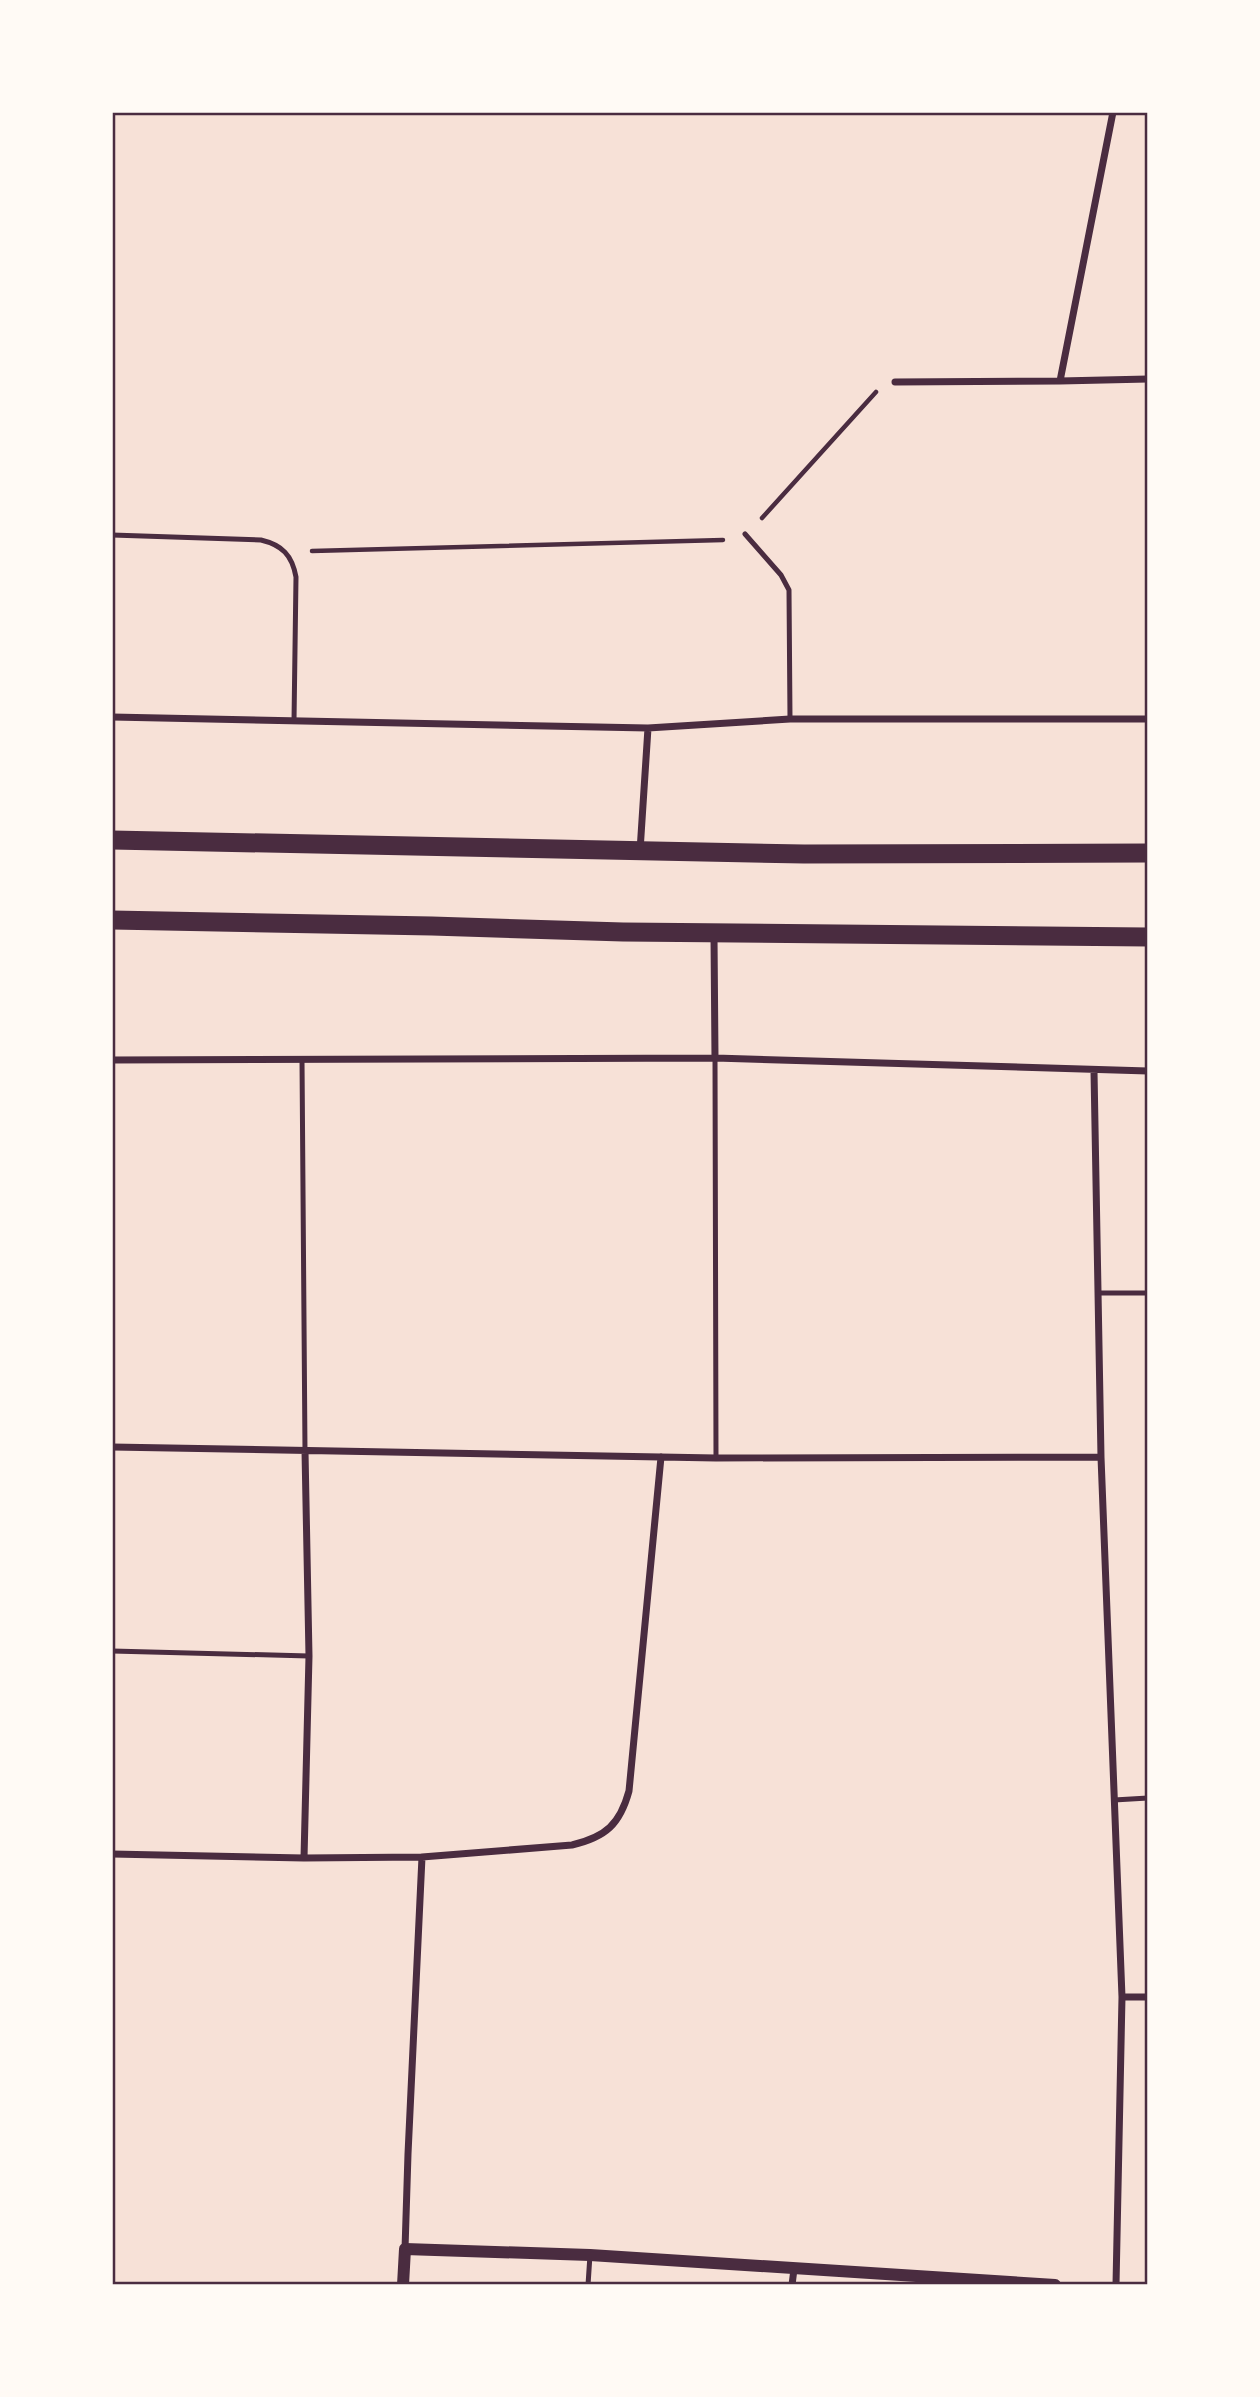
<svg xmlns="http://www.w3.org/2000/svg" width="1260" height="2397" font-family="Rubik,sans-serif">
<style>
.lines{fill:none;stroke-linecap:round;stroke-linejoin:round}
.path{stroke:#4a2c40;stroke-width:4.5}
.service{stroke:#4a2c40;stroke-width:5}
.minor{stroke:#4a2c40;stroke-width:7}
.tertiary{stroke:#4a2c40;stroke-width:12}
.trunk{stroke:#4a2c40;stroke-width:19}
.neatline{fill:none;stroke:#4a2c40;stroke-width:2.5}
</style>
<rect width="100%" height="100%" fill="#f7e1d7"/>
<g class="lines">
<path class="path" d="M762 518 876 392
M312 551 723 540"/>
<path class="service" d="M745 534 781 575 789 590 790 719
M112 535 261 540C282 545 292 555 296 577L294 721
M715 1058 716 1458
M302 1060 305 1451
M1098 1293H1148
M112 1651 309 1656
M1114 1800 1148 1798
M588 2285 590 2255"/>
<path class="minor" d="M1060 381 1148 379
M895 382 1060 381 1113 112
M112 717 648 728 790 719H1148
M640 851 648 728
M714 936 715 1058
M112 1060 715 1058 1148 1071
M1094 1071 1101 1457 1122 1997 1116 2285
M112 1447 716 1458 1101 1457
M112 1854 304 1858 422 1857
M304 1858 309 1656 305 1451
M1122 1997H1148
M405 2249 408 2154 422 1857 572 1845C606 1837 620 1824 629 1791L661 1457
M792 2285 794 2269"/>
<path class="tertiary" d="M403 2285 405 2249 590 2255 1055 2285"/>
<path class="trunk" d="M112 840 804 854 1148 853
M112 920 432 926 623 932 1148 937"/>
</g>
<rect width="1260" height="2397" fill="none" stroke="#fffaf5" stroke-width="228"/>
<rect x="114" y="114" width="1032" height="2169" class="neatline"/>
</svg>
